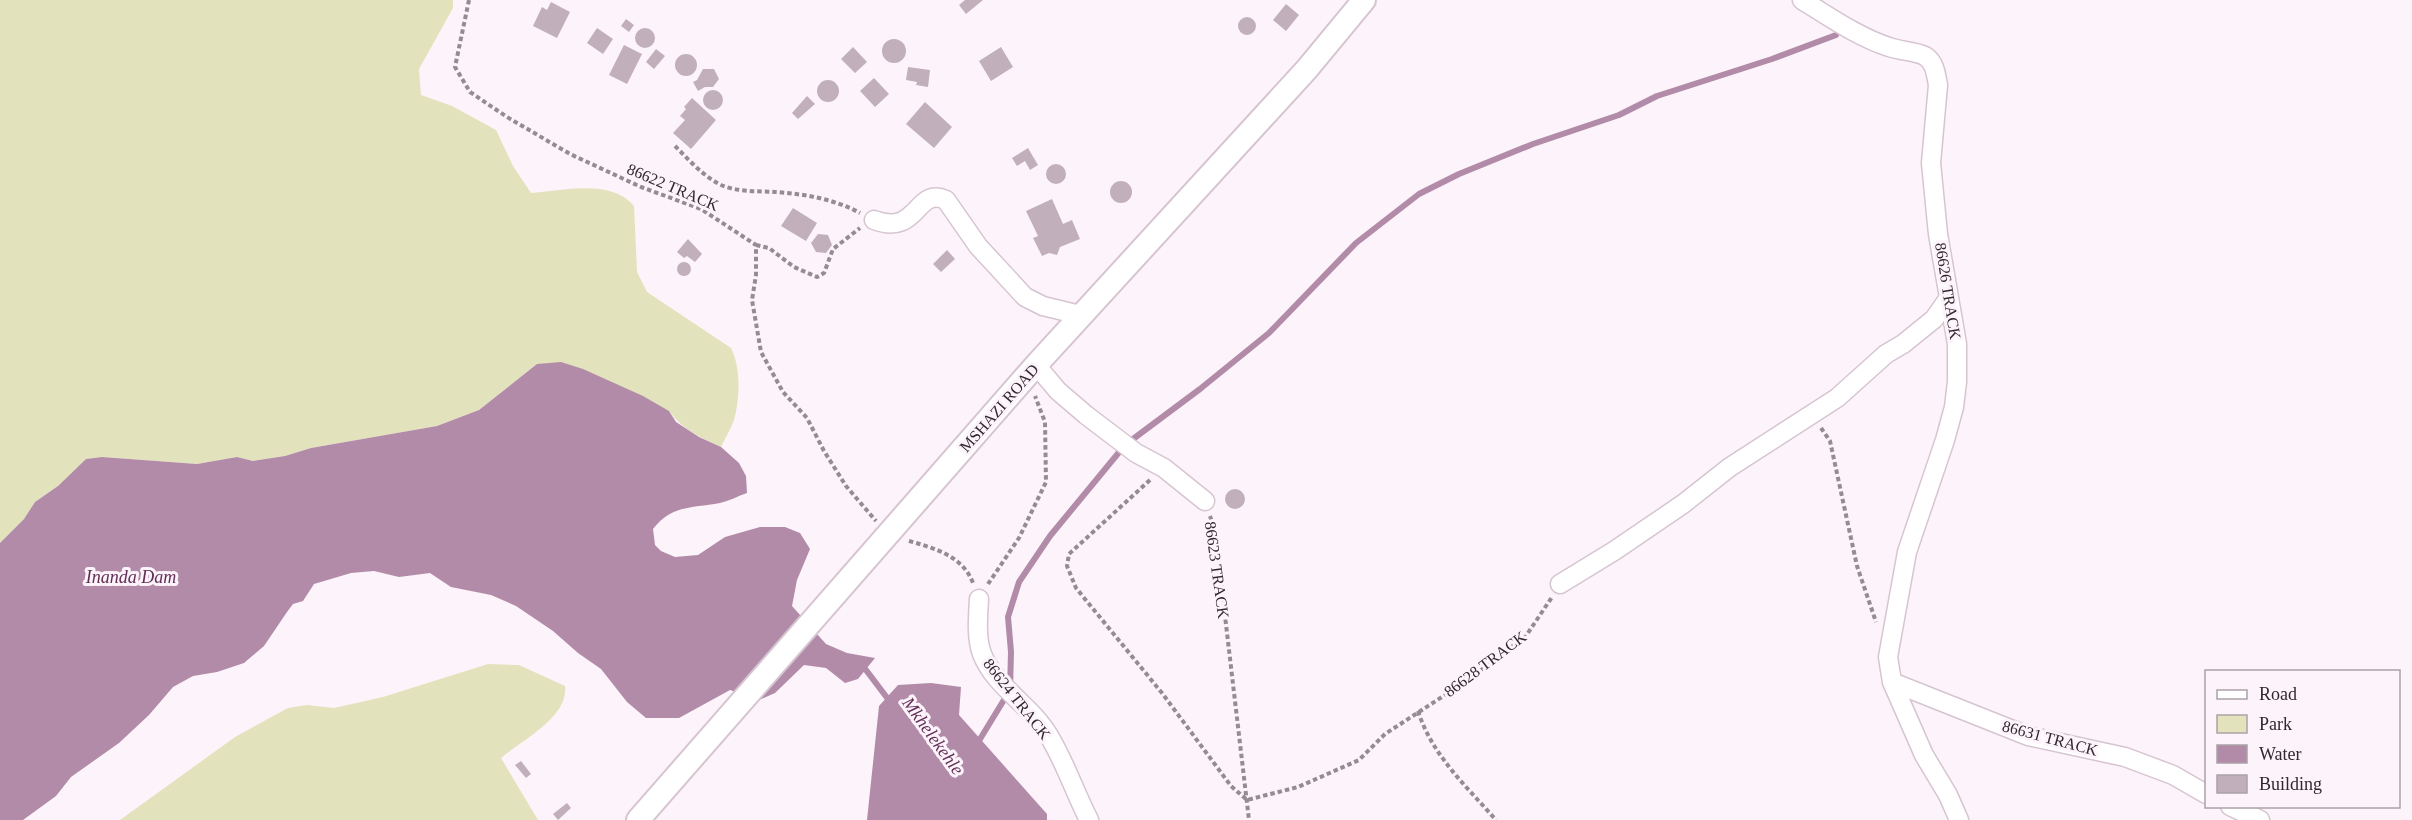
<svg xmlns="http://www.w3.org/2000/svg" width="2412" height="820" font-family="'Times New Roman',serif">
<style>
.green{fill:#e2e2bc}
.water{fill:#b28ba9}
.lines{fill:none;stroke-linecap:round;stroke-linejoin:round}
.stream{stroke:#b28ba9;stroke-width:6}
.building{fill:#c1b0bc}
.minor-casing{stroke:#d6c5d1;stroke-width:21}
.tertiary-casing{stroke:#d6c5d1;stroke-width:26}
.path{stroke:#948c92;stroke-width:4;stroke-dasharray:4.5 3;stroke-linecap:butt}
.minor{stroke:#fff;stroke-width:18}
.tertiary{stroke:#fff;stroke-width:22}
.labels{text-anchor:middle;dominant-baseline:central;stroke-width:6;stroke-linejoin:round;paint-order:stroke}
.street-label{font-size:16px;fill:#2f292d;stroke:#fdf3fa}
.water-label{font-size:18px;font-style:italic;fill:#612e56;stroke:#fdf3fa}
</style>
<rect width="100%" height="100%" fill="#fdf3fa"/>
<path class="green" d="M0 0H453V8L419 69 421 95 452 106 496 130 513 166 531 193C562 191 611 178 634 206L637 272 647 292 731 348C741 368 740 398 734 420 731 429 725 438 721 447 701 438 682 429 669 411L537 364 479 410 437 426 311 448 285 456 253 461 237 457 197 464 103 457 86 459 58 486 35 502 24 519 0 543Z
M488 664 519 665 565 686C569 717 522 740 501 758L538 820H120L235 737 288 708 307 705 334 708 383 697Z"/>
<path class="water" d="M561 362 583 369 643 396 669 411 676 422 699 437 721 447 739 463 746 476 747 493C738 496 729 501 720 503 693 508 671 505 653 529L655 545 661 551 675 557 698 555 725 537 760 527H785L800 533 810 549 797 580 792 606 826 644 847 653 875 658 858 679 845 683 826 668 804 665 775 693 759 700 730 690 679 718H646L627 702 601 669 578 653 553 631 516 606 491 595 451 587 430 573 399 577 374 571 351 573 314 584 303 601 293 604 287 612 264 646 244 663 217 672 193 676 173 687 149 715 119 743 71 777 56 796 23 820H0V543L24 519 35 502 58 486 86 459 102 457 197 464 237 457 253 461 285 456 311 448 437 426 479 410 537 364Z
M931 683 961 687 959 715 1047 814V820H867L879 706 898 685Z"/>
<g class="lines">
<path class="stream" d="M866 670 891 703
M977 744 1010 690 1011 652 1008 617 1019 582 1050 536 1125 445 1200 389 1269 333 1356 243 1419 194 1459 174 1533 144 1619 115 1657 96 1772 59 1836 35"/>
</g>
<path class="building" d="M965 0H983L966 14 959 5Z
M551 2 570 12 557 38 533 26 542 7 547 10Z
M1286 4 1299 15 1286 31 1273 20Z
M1238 26a9 9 0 1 1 18 0a9 9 0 1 1-18 0Z
M626 19 634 25 629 32 621 26Z
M635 38a10 10 0 1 1 20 0a10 10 0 1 1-20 0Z
M597 28 613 39 603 54 587 43Z
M882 51a12 12 0 1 1 24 0a12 12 0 1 1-24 0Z
M624 45 642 54 627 84 609 75Z
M853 47 867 62 855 73 841 59Z
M1001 47 1013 67 991 81 979 61Z
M656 49 665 56 654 69 646 62Z
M675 65a11 11 0 1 1 22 0a11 11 0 1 1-22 0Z
M908 67 930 70 928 87 916 85 917 82 906 80Z
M703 69H714L719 79 713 87H705L698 91 693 82 697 80Z
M874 78 889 94 875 107 860 91Z
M817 91a11 11 0 1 1 22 0a11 11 0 1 1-22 0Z
M703 100a10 10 0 1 1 20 0a10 10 0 1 1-20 0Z
M807 96 815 104 798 119 792 113Z
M692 98 716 120 691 149 673 133 685 120 680 116 686 109 684 107Z
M925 102 952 127 934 148 906 124Z
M1028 148 1038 165 1030 170 1025 161 1017 166 1012 158Z
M1046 174a10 10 0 1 1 20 0a10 10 0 1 1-20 0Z
M1110 192a11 11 0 1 1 22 0a11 11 0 1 1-22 0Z
M1052 199 1063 224 1072 220 1080 239 1060 247 1057 255 1049 253 1042 256 1033 238 1038 236 1026 211Z
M793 208 817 223 806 241 781 226Z
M818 234 828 235 832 245 826 253 816 252 811 243Z
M688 239 702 254 695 262 687 256 684 258 677 252Z
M947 250 955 259 941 272 933 264Z
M677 269a7 7 0 1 1 14 0a7 7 0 1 1-14 0Z
M1225 499a10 10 0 1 1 20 0a10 10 0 1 1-20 0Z
M521 761 531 774 526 778 515 765Z
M567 803 571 808 558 820 553 814Z"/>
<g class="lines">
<defs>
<path id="minor" d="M1802 0C1830 17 1858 37 1889 47 1900 51 1915 51 1925 56 1935 62 1936 75 1938 85L1931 163 1938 234 1957 344V382L1954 407 1945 440 1907 552 1888 657 1892 682 1924 755 1948 795 1959 820
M874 220C919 237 915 186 946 200L978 246 1025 297 1043 306 1080 315
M1036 365 1058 391 1086 415 1136 453 1164 468 1205 501
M1560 584 1614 551 1683 504 1730 467 1837 398 1886 354 1903 344 1934 319 1948 299
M979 599C978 617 976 638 982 654 995 687 1032 706 1049 736 1065 762 1075 793 1089 820
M1892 682 2028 736 2125 757 2173 775 2206 794
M2230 806 2260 820"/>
<path id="tertiary" d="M638 820 1036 365 1307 69 1364 0"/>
</defs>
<use href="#minor" class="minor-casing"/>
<use href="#tertiary" class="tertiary-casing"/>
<path class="path" d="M469 0 455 67 470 92 507 117 570 154 641 187 701 209 756 245V275L752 300 761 352 783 392 807 418 824 451 846 486 876 521
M675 146C689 160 703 176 721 185 737 192 758 191 775 192 805 194 834 199 860 213
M756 245 769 248 794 267 817 277 824 273 833 249 860 228
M1821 428 1830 441 1857 566 1876 622
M1150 480 1069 554 1067 566 1076 588 1162 693 1231 786 1247 800 1298 787 1359 760 1385 734 1465 682 1526 636 1552 597
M1210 516 1215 531 1249 820
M909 541C934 548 963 556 973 583
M988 584 1019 538 1046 482 1045 422 1035 396
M1418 711C1432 755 1466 786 1496 820"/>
<use href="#minor" class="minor"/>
<use href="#tertiary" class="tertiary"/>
</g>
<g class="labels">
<g class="street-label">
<text transform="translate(673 187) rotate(23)">86622 TRACK</text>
<text transform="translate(1948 291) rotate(81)">86626 TRACK</text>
<text transform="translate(999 408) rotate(-49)">MSHAZI ROAD</text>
<text transform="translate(1217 570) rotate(82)">86623 TRACK</text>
<text transform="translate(1485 664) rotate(-37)">86628 TRACK</text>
<text transform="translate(1017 699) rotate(52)">86624 TRACK</text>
<text transform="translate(2050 738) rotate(15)">86631 TRACK</text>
</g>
<g class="water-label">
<text x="131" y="577">Inanda Dam</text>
<text transform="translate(933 736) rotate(54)">Mkhelekehle</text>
</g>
</g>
<rect x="2205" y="670" width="195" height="138" fill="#fdf3fa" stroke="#aba2a8" stroke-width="1.5"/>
<rect x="2217" y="690" width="30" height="9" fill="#ffffff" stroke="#aba2a8" stroke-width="1.5"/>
<text x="2259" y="700" font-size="18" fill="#2f292d">Road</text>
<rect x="2217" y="715" width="30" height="18" fill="#e2e2bc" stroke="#aba2a8" stroke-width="1.5"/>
<text x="2259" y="730" font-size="18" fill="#2f292d">Park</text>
<rect x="2217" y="745" width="30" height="18" fill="#b28ba9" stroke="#aba2a8" stroke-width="1.5"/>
<text x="2259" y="760" font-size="18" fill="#2f292d">Water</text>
<rect x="2217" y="775" width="30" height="18" fill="#c1b0bc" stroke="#aba2a8" stroke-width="1.5"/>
<text x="2259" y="790" font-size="18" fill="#2f292d">Building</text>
</svg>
